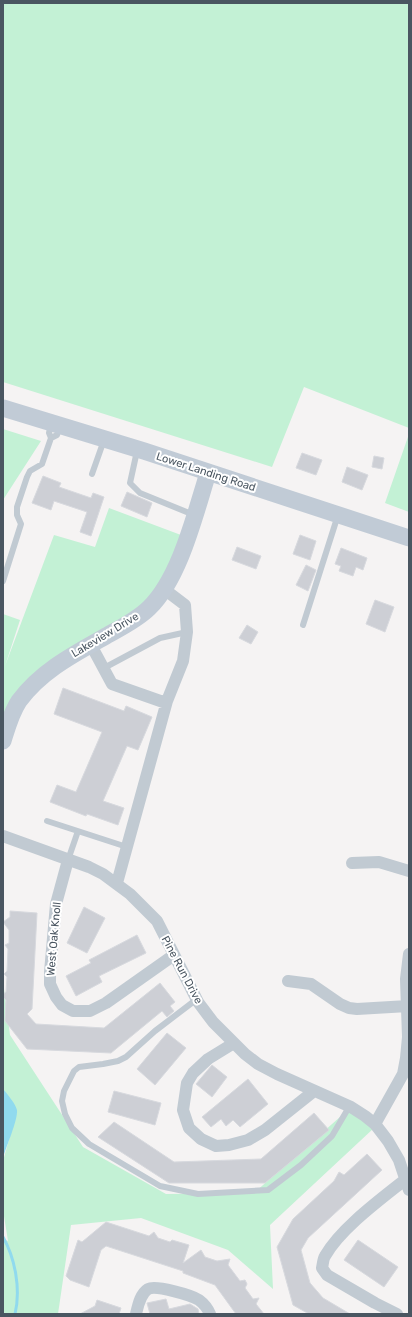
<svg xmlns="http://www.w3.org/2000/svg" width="412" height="1317" font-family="Rubik,sans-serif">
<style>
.green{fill:#c3f1d5}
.water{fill:#90daee}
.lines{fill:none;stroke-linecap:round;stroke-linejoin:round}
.stream{stroke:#90daee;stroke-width:3}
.building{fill:#cdcfd5;stroke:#d7d9de}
.lane{stroke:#c1cad2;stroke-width:6}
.street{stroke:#c1cad2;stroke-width:12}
.secondary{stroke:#c1cbd6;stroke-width:17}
.labels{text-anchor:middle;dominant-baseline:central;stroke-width:4;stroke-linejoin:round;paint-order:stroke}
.street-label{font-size:11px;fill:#4a5661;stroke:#fff}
</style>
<rect width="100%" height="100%" fill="#f5f3f3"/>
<path class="green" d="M3 3H409V428L304 387 272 467 3 382Z
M3 429 41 441 3 500Z
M409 434V512L385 503Z
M109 508 181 535 164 589 49 670 3 730V614L20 620 5 666 54 535 95 547Z
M3 981 10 1035 83 1147 166 1194 254 1193 349 1109 374 1128 270 1225 273 1289 228 1250 141 1218 71 1225 58 1314H3V1239L8 1241 3 1210V1161L17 1111 3 1089Z"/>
<path class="water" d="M3 1089C8 1095 15 1103 17 1110 18 1120 6 1147 3 1158Z"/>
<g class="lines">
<path class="stream" d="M3 1237C15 1258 21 1289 15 1314"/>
</g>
<path class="building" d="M302 453 322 460 316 475 296 468Z
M374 456 384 458 382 469 372 467Z
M347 467 368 475 362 490 342 482Z
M43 476 61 483 59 487 91 498 93 493 104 497 91 536 80 532 87 512 54 501 51 510 32 503Z
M127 492 152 503 147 517 121 506Z
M300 535 316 541 310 560 293 554Z
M237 547 261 556 256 569 232 560Z
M341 548 367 558 363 570 356 567 353 576 339 571 341 566 335 564Z
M306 565 316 570 308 591 296 585Z
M375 600 394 607 385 632 366 624Z
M247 625 258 632 251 644 239 638Z
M63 688 124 711 126 706 152 717 138 750 127 746 103 801 124 808 118 825 87 814 86 816 50 802 57 785 76 792 102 732 54 714Z
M84 907 105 918 87 953 67 943Z
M10 911 37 913 32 1009 27 1014 36 1024 104 1028 160 983 175 1002 170 1006 174 1011 167 1017 162 1011 111 1053 27 1049 5 1021 6 1000 3 997V994L6 992 7 977 4 974 7 971 8 949 5 945 9 943V930L3 922 10 917Z
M137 935 146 953 99 976 102 982 76 996 66 976 91 963 89 960Z
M167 1033 186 1048 155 1085 137 1069Z
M212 1065 227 1077 212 1097 196 1084Z
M248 1079 268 1104 240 1127 233 1120 226 1126 221 1119 211 1127 202 1117Z
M114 1091 161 1103 155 1125 108 1112Z
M314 1113 329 1130 265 1183H169L98 1137 114 1122 174 1162 261 1159Z
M367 1154 382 1170 308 1238 301 1250 310 1283 323 1298 350 1314H309L293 1305 277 1247 293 1219 334 1181 339 1172 344 1175Z
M106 1222 149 1236 154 1232 158 1238 170 1242 172 1240 189 1245 183 1263 201 1250 205 1257 217 1261 230 1259 228 1265 240 1281 245 1280 247 1284 245 1288 253 1299 259 1298 256 1304 264 1314H236L215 1285 183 1273V1271L106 1246 101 1250 89 1287 70 1280 66 1276 78 1240 82 1242Z
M358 1240 398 1267 384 1287 344 1260Z
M166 1299 169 1309 190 1304 198 1309 199 1314H150L147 1303Z
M97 1300 121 1308 119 1314H80L95 1306Z"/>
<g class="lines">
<path class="lane" d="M51 424 49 433 51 438 57 435 60 427
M137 451 130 483 140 493 194 515
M92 474 104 440
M3 581 21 524 17 515V507L27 477 30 471 42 464 51 438
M303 625 338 515
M104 668 160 638 187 632
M47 821 127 847
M68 860 78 831
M197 999 155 1031 126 1057 118 1061 103 1064 79 1067 74 1071 64 1091 62 1101 65 1114 72 1128 89 1144 160 1186 198 1194 268 1190 301 1165 332 1136 349 1107"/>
<path class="street" d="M91 645 112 684 166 703
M3 836 89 867 103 874 130 894 157 921 198 1002 213 1022 245 1054 258 1064 277 1074 351 1107 365 1116 375 1124 388 1141 399 1160 409 1190
M68 860 56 904 50 972V984L56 997 62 1005 73 1011H90L106 1003 174 955
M352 863 379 862 409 871
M117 883 167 701 183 661 187 632 185 605 164 589
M288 981 311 984 340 1004 349 1008 357 1009 408 1006
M234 1043 208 1059 193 1073 187 1083 183 1110 189 1128 201 1139 216 1146 229 1145 248 1140 265 1130 314 1091
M375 1124 403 1074 406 1058 408 1037 406 979 409 954
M136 1314C138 1306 140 1294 148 1289 156 1285 191 1295 199 1300 203 1303 208 1309 210 1314
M397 1314 375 1303 327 1275 322 1268C323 1264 323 1259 325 1256 341 1228 381 1199 406 1179"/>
<path class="secondary" d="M3 408 144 451 409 538
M3 741C7 728 11 713 19 701 41 671 74 654 106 636 120 628 137 620 149 608 180 578 195 514 208 473"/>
</g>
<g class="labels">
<g class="street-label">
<text transform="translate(206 472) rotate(18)">Lower Landing Road</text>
<text transform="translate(105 635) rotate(-31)">Lakeview Drive</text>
<text transform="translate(54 939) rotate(-85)">West Oak Knoll</text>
<text transform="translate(182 970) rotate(62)">Pine Run Drive</text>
</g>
</g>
<rect width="412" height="1317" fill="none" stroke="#4a5661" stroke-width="8"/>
</svg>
